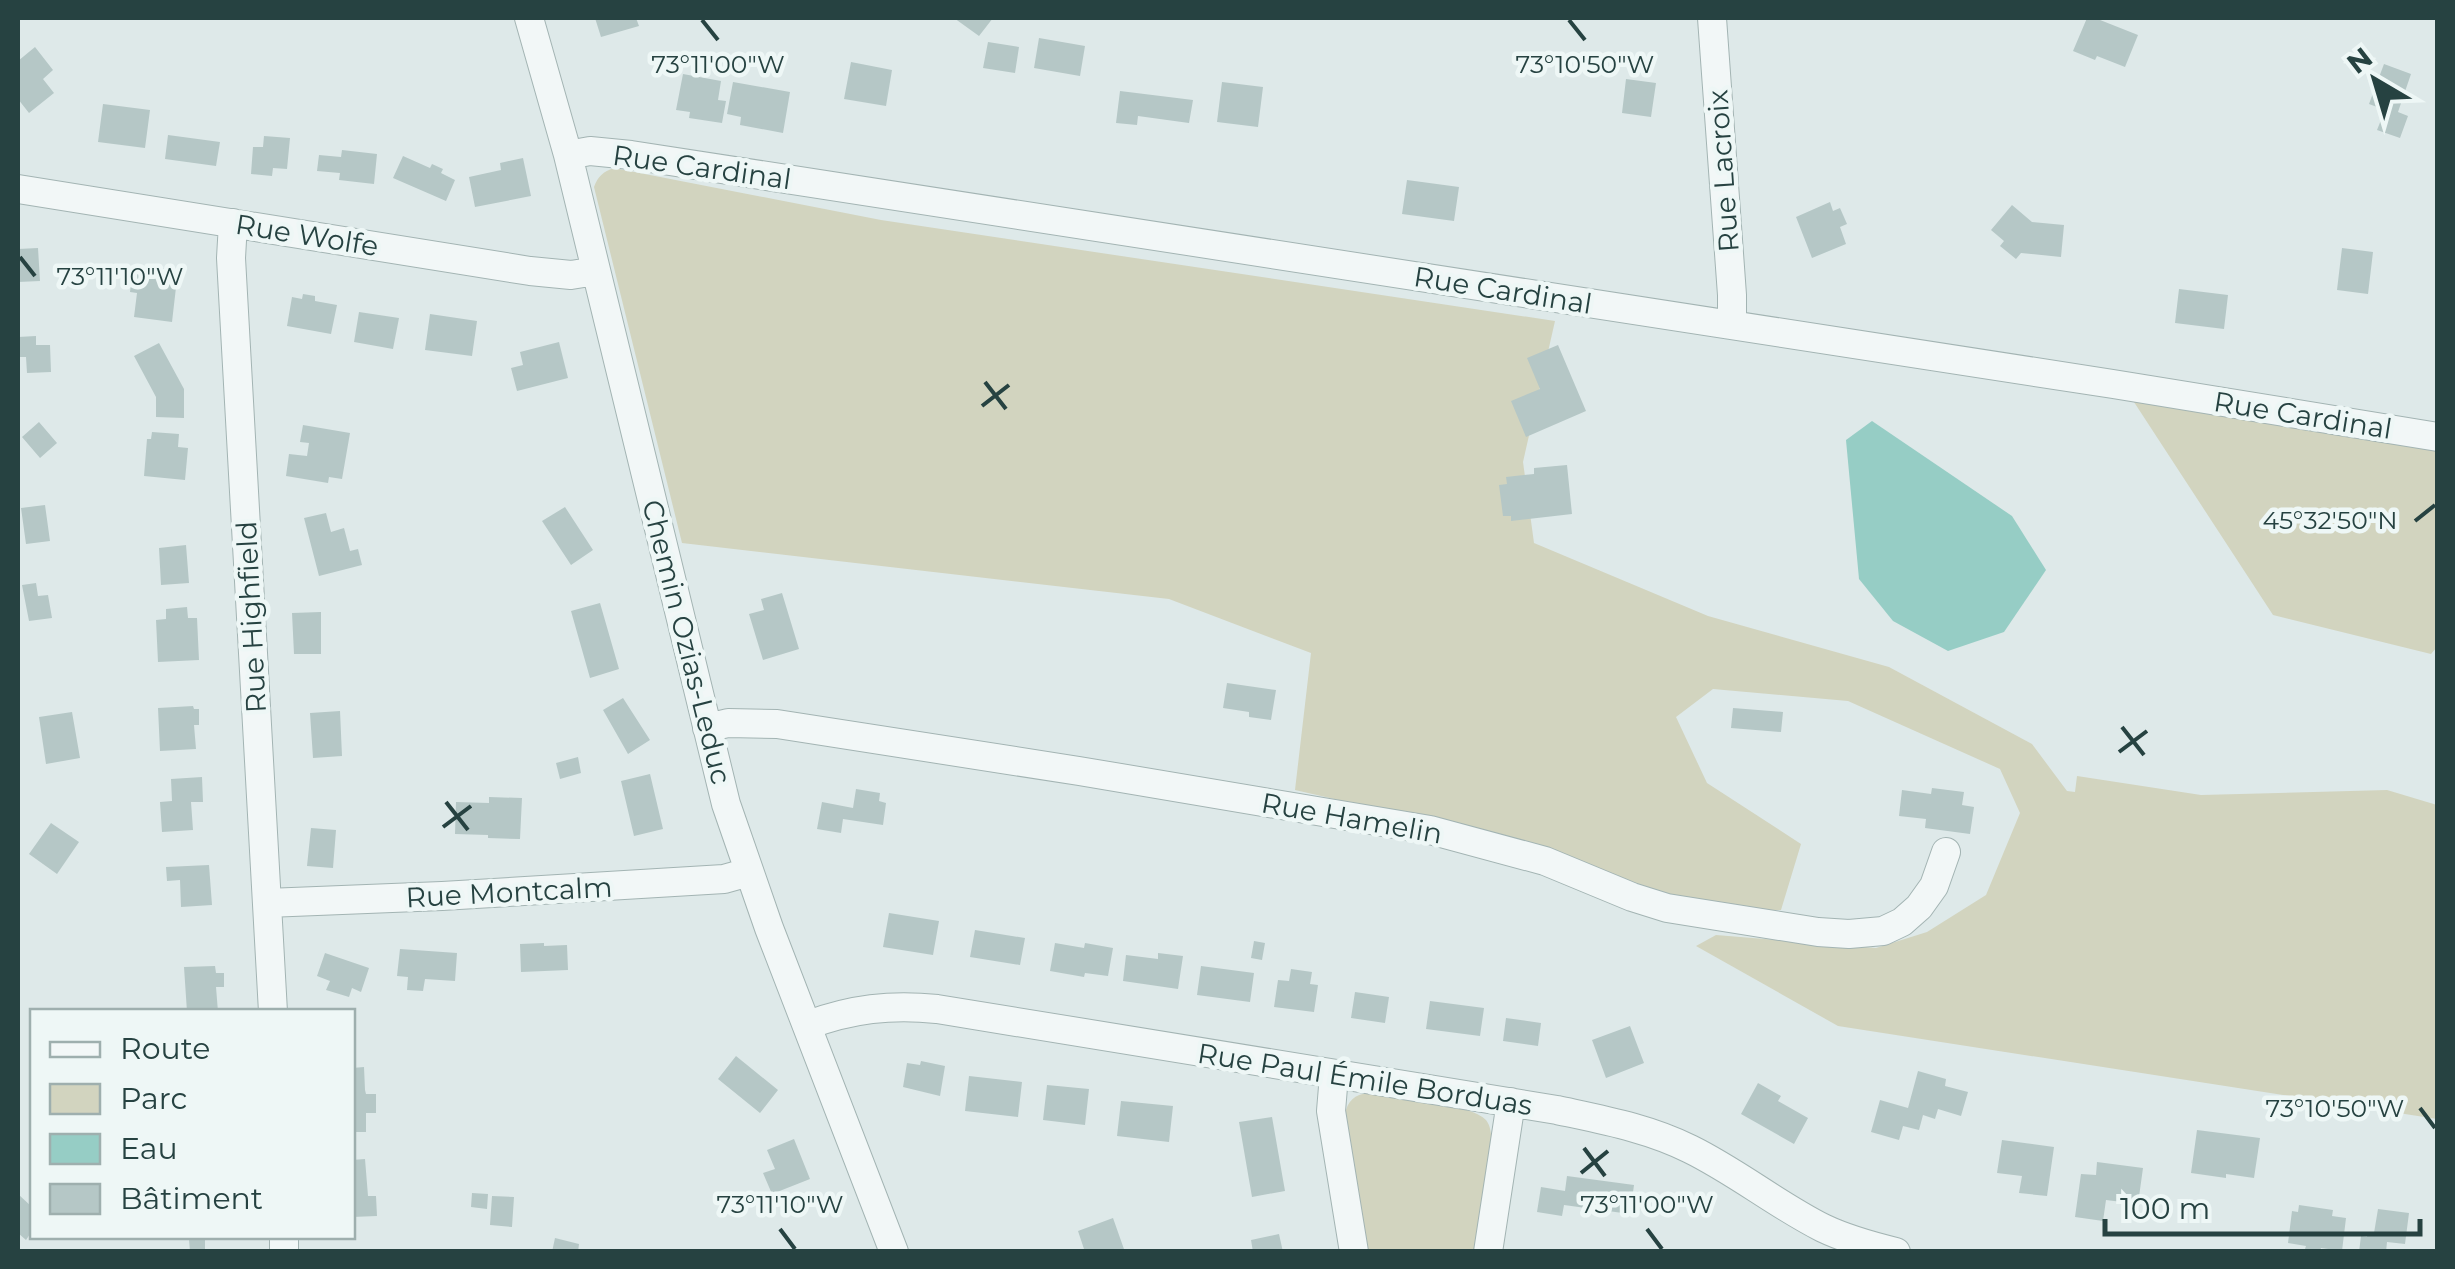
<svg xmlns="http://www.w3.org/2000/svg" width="2455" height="1269" font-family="Montserrat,sans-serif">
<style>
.green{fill:#d2d4bf}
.water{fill:#96cdc5}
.building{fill:#b5c7c6}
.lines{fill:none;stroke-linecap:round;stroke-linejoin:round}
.minor-casing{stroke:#a3b4b3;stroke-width:30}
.minor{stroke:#f2f7f7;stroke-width:28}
.ticks{fill:none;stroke:#264241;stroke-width:4}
.labels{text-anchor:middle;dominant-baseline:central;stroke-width:9;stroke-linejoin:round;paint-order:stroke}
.street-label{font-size:28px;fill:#264241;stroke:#eef7f6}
.ticks-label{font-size:25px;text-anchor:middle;fill:#264241;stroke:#eef7f6;stroke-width:9;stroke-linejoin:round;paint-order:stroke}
</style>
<rect width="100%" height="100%" fill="#dee9e9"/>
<path class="green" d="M614 168 881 220 1555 321 1523 462 1534 543 1708 616 1889 667 2032 744 2067 791 2075 792 2077 776 2201 795 2387 790 2437 805V1119L1838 1026 1696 946 1716 935 1876 948 1927 932 1986 895 2020 813 2000 769 1848 701 1713 689 1676 717 1707 783 1801 844 1781 910H1721L1677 901 1452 826 1295 790 1311 653 1169 599 682 543 594 187C598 176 603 172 614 168Z
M2132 399 2437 449V647L2431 654 2273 615Z
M1368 1093C1392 1095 1472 1104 1486 1120 1491 1126 1491 1135 1492 1143L1475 1251H1366L1345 1115C1347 1101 1355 1094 1368 1093Z"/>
<path class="water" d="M1872 421 2012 516 2046 570 2004 632 1948 651 1893 621 1859 579 1846 440Z"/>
<path class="building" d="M595 18H636L639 26 601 37Z
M954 18H993L979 36Z
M2087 18H2095L2138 35 2125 67 2097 56 2095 60 2073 51Z
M1039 38 1085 46 1080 76 1034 68Z
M988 42 1019 47 1015 73 983 68Z
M35 47 53 70 43 79 54 93 29 113 18 99V61Z
M851 62 892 70 886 106 844 99Z
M2384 64 2411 74 2398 112 2408 116 2400 138 2377 130 2385 110 2369 104Z
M683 74 721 81 718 100 726 101 722 123 689 118 690 112 676 110Z
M1626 79 1656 83 1651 117 1622 113Z
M733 82 790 92 783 133 740 125 741 117 727 114Z
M1222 82 1263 87 1258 127 1217 122Z
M1120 91 1193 100 1189 123 1138 116 1137 125 1116 123Z
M103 104 150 110 145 148 98 142Z
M168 135 220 142 216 166 165 159Z
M264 136 290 138 287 169 273 168 272 176 251 174 253 147H263Z
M342 150 377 154 374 184 339 180 340 173 317 171 319 155 341 157Z
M403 156 430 168 432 164 443 169 441 173 455 180 446 201 393 178Z
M523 158 531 196 475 207 469 177 501 170 500 163Z
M1407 180 1459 187 1454 221 1402 214Z
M1830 202 1833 211 1840 208 1847 224 1840 227 1846 244 1812 258 1796 217Z
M2012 205 2032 222 2064 225 2061 257 2021 253 2016 259 2000 246 2004 241 1991 230Z
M38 248 40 281 18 282V249Z
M2342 248 2373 252 2368 294 2337 290Z
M140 265 178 270 172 322 134 317 137 293 130 292 133 268 140 269Z
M2179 289 2228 295 2224 329 2175 323Z
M303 294 315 296V301L337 305 331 334 287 326 292 297 302 299Z
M359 312 399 318 393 349 354 342Z
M430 314 477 321 472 356 425 350Z
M36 336V345H50L51 372 27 373 26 357H18V337Z
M559 342 568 378 517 391 511 368 523 365 520 352Z
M159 343 184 389V418L156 417V397L134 356Z
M1558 345 1586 411 1526 437 1511 401 1540 389 1527 358Z
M39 422 57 443 40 458 22 437Z
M303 425 350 433 342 479 329 477 328 483 286 476 289 454 307 456 309 443 300 442Z
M152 432 179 434 178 447 188 448 185 480 144 476 147 439H151Z
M1567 465 1572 514 1511 521V516H1503L1499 485 1507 484 1506 477 1534 474V468Z
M45 505 50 541 26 544 21 508Z
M565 507 593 550 571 565 542 521Z
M326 513 331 532 344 528 350 551 358 549 362 565 319 576 304 518Z
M186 545 189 583 161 585 159 548Z
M36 583 38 596 48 595 52 618 29 621 22 585Z
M782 593 799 649 763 660 749 614 764 610 761 599Z
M600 603 619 669 590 678 571 611Z
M187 607 188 618H197L199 660 158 662 156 620 166 619V609Z
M321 612V654H294L292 613Z
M1227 683 1276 690 1271 720 1249 717V712L1223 708Z
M623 698 650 740 628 754 603 710Z
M193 706 194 709H199V725H194L196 749 160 751 158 708Z
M1733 708 1783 712 1781 732 1731 728Z
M340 711 342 756 313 758 310 713Z
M72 712 80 758 46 764 39 717Z
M578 757 581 773 560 779 556 763Z
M650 774 663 829 634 836 621 781Z
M202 777 203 802H191L193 830 162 832 160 802 172 801 171 779Z
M1932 788 1964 792 1962 805 1974 807 1970 834 1925 828 1926 819 1899 816 1902 790 1931 794Z
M856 789 880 793 879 801 886 803 883 825 843 819 841 833 817 829 822 802 853 808Z
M489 797 522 798 520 839 488 838V835L455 834 456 802 489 803Z
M51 823 79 842 57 874 29 854Z
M311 828 336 830 333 868 307 866Z
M209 865 212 905 181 907 180 880 167 881 166 867Z
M889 913 939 921 933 955 883 947Z
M975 930 1025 938 1020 965 970 957Z
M1254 941 1265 943 1262 960 1251 958Z
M544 943V946L567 945 568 970 521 972 520 944Z
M1055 943 1084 948 1085 943 1113 948 1108 976 1085 973 1084 977 1050 971Z
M400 949 457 953 455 981 425 979 423 991 407 990 408 977 397 976Z
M325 953 369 968 361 992 352 988 349 997 326 990 330 981 317 976Z
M1158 953 1183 956 1178 989 1123 981 1126 955 1158 959Z
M215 966 216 973H224V987H216L218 1012H187L184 967Z
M1201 966 1254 973 1250 1002 1197 995Z
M1291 969 1312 972 1310 984 1318 985 1314 1012 1274 1007 1278 980 1289 981Z
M1355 992 1389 997 1385 1023 1351 1018Z
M1430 1001 1484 1008 1480 1036 1426 1029Z
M1506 1018 1541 1023 1538 1046 1503 1041Z
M1630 1026 1644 1063 1606 1078 1592 1040Z
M736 1056 778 1090 760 1113 718 1079Z
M921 1061 945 1066 940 1096 903 1087 907 1063 920 1065Z
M364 1067 365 1090 366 1094H376V1113H366V1132H352V1068Z
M1918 1071 1946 1079 1945 1086 1968 1092 1961 1116 1938 1109 1935 1119 1923 1115 1919 1130 1903 1126 1899 1140 1871 1132 1880 1100 1908 1108Z
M969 1076 1022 1082 1018 1117 965 1111Z
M1758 1083 1781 1096 1778 1101 1808 1118 1794 1144 1741 1114Z
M1047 1085 1089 1089 1085 1125 1043 1120Z
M1121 1101 1173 1106 1169 1142 1117 1136Z
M1272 1117 1285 1191 1252 1197 1239 1122Z
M2197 1130 2260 1138 2254 1178 2226 1174V1178L2191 1173Z
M794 1139 810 1179 772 1194 763 1173 775 1169 767 1150Z
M2002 1140 2054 1147 2047 1196 2019 1193 2022 1176 1997 1173Z
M365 1159 368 1196H376L377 1216 352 1217V1160Z
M2097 1162 2143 1168 2138 1204 2106 1200 2103 1221 2075 1217 2081 1174 2096 1175Z
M1567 1176 1634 1185 1630 1214 1564 1205 1562 1216 1537 1212 1541 1187 1565 1191Z
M472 1193 488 1194 487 1209 471 1207Z
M18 1194 32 1207V1231L26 1240 18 1233Z
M492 1196 514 1197 512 1227 490 1225Z
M2299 1205 2333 1210 2332 1216 2346 1218 2342 1251 2321 1248 2320 1251 2305 1249 2306 1246 2288 1243 2292 1211 2298 1212Z
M2378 1209 2409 1213 2405 1244 2387 1242 2386 1252H2359L2361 1236 2367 1237 2368 1232 2374 1233Z
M1113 1218 1125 1252H1085L1078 1231Z
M1279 1234 1283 1252H1253L1251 1240Z
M205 1238V1252H190L189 1239Z
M555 1238 579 1244 578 1252H552Z"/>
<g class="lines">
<defs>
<path id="minor" d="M529 18 568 155 726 804 769 928 894 1252
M1712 18 1732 295V325
M568 155 590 151 631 155 2113 384 2438 437
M18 189 530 271 571 275 596 271
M233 223 231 258 273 1012
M707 728 728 723 777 724 1079 771 1430 830 1545 861 1632 897 1667 908 1818 932 1849 934 1883 931 1902 922 1919 907 1934 886 1946 852
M267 903 442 896 724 879 749 872
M808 1025C851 1009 891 1004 937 1009L1557 1110C1603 1120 1648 1128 1690 1149 1737 1172 1777 1205 1823 1228 1846 1239 1871 1246 1896 1252
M1334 1075 1331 1111 1354 1252
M284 1236V1252
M1488 1252 1511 1102"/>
</defs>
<use href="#minor" class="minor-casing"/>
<use href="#minor" class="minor"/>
</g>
<path class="ticks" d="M702 20 718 40M1569 20 1585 40M20 257 35 276M985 382 1006 409M982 406 1009 385M2415 521 2435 505M2122 727 2144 755M2119 752 2147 731M446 802 468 830M443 827 471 806M2420 1108 2435 1128M1584 1148 1605 1176M1581 1173 1608 1151M780 1229 795 1249M1647 1229 1662 1249"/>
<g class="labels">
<g class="street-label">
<text transform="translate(702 167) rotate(8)">Rue Cardinal</text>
<text transform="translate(1723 171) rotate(-94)">Rue Lacroix</text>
<text transform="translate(307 235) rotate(9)">Rue Wolfe</text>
<text transform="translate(1503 290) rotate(9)">Rue Cardinal</text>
<text transform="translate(2303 415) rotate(9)">Rue Cardinal</text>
<text transform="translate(251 617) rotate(-93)">Rue Highfield</text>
<text transform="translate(687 642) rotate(76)">Chemin Ozias-Leduc</text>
<text transform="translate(1352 818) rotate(10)">Rue Hamelin</text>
<text transform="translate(509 892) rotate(-3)">Rue Montcalm</text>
<text transform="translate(1365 1079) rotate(9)">Rue Paul Émile Borduas</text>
</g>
</g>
<g class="ticks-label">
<text x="718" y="73">73°11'00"W</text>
<text x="1585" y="73">73°10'50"W</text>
<text x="120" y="285">73°11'10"W</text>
<text x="2330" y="529">45°32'50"N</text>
<text x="2335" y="1117">73°10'50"W</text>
<text x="780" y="1213">73°11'10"W</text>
<text x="1647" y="1213">73°11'00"W</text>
</g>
<rect width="2455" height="1269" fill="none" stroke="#264241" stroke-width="40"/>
<rect x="30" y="1009" width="325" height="230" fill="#eef7f6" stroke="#9eafae" stroke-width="2.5"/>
<rect x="50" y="1042" width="50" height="15" fill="#f2f7f7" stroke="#9eafae" stroke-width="2.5"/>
<text x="120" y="1059" font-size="30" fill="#264241">Route</text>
<rect x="50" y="1084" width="50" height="30" fill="#d2d4bf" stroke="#9eafae" stroke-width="2.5"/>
<text x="120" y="1109" font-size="30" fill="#264241">Parc</text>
<rect x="50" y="1134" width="50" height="30" fill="#96cdc5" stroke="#9eafae" stroke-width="2.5"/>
<text x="120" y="1159" font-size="30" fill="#264241">Eau</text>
<rect x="50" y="1184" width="50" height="30" fill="#b5c7c6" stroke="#9eafae" stroke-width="2.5"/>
<text x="120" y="1209" font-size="30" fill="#264241">Bâtiment</text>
<g transform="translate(2375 80) rotate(322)" stroke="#eef7f6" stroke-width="8" paint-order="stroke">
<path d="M0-8L18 38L0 25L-18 38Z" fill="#264241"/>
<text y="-15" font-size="28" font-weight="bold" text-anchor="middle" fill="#264241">N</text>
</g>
<path d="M2105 1219v15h315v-15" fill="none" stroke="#264241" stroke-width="5"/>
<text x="2120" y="1219" font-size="30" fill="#264241" stroke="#eef7f6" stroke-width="8" paint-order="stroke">100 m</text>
</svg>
